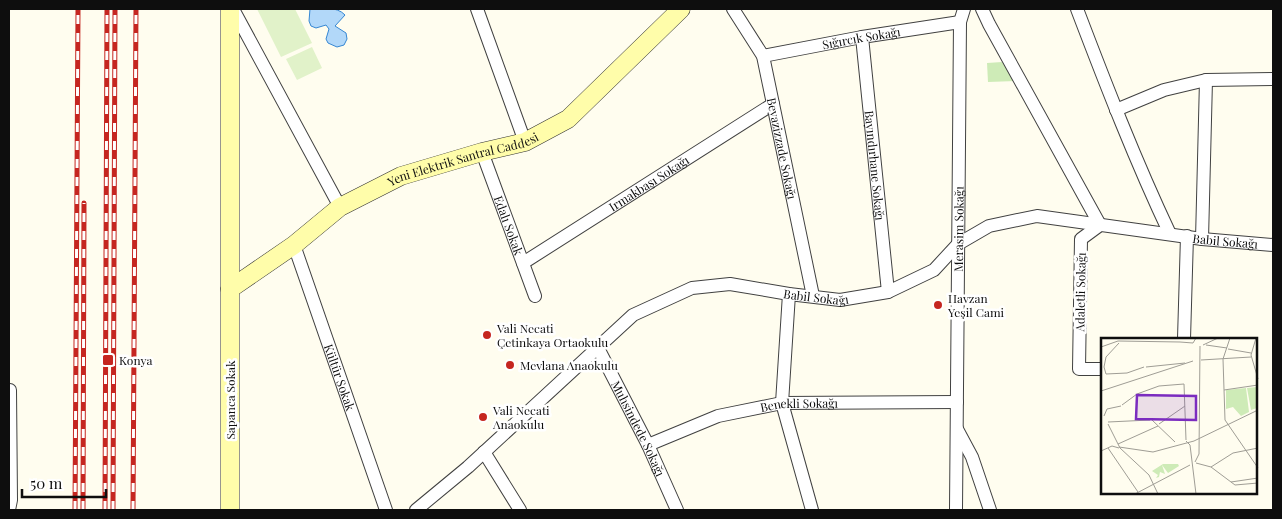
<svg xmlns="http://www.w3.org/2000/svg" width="1282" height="519" font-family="'Playfair Display',serif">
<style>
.green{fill:#ceebb7}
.pitch{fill:#e1f2c9}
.water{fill:#b2d8f9;stroke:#3687d3}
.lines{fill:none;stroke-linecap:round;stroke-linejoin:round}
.street-casing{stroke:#414141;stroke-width:14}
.secondary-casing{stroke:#303030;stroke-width:19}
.street{stroke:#fff;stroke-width:12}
.secondary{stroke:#fffdaa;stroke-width:18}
.rail-casing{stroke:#c52620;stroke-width:5}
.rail{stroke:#fff;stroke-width:3;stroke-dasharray:9;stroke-linecap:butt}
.poi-dot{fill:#c52620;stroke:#fff;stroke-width:2}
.labels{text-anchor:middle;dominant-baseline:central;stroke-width:5;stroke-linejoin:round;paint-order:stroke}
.street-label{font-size:12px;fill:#0e0e0e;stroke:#fff}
.poi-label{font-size:12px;fill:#0e0e0e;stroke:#fff;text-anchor:start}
.inset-road{fill:none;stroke:#9f9d95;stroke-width:1}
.view{fill:#7b2cbf;fill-opacity:0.15;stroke:#7b2cbf;stroke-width:2.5}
.inset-edge{fill:none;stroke:#0e0e0e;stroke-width:2.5}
</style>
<rect width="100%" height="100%" fill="#fffdef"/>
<path class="green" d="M1002 62 1016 81 988 82 987 63Z"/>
<path class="pitch" d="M257 9H295L312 43 281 57Z
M312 47 322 68 297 80 286 59Z"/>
<path class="water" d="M310 9C320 8 337 6 345 15L335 26 346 33 347 39 344 45 337 47 328 43 326 39 329 29 326 25 316 28 311 26 309 21Z"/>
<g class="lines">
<defs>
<g id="street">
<path d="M233 9 340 207"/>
<path d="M477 9 525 142"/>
<path id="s1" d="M733 9 763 56 813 296"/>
<path d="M982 9 989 24 1100 225 1081 239 1079 369H1102"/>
<path d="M1077 9C1106 85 1135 160 1170 234"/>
<path id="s2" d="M862 37 888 292"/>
<path id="s3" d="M763 56 862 37 960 22"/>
<path d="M1116 110 1164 90 1206 80 1273 79"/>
<path id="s4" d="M482 152 535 296"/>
<path d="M1202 239 1206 80"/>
<path id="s5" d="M294 245 386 510"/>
<path id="s6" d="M523 263 773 104"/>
<path d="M789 294 782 403 812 510"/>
<path d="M1184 339 1187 236"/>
<path id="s7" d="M598 348 648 445 677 510"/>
<path d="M957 429 972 457 990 510"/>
<path id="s8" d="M648 445 718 416 782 403 957 402"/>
<path d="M484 452 520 510"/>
<path d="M9 510 11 500 10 390"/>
<path id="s9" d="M416 510 468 467 633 315 692 288 730 284 789 294 840 300 888 292 934 270 958 244 989 226 1037 216 1202 239 1273 245"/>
<path id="s10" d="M956 510 960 22 964 9"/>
</g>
<g id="secondary">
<path id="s11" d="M230 289 294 245 340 207 401 176 482 152 525 142 568 119 681 9"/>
<path d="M230 510V9"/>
</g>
</defs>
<use href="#street" class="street-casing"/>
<use href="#secondary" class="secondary-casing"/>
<use href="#street" class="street"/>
<use href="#secondary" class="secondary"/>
<defs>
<path id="rail" d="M75 510 78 9
M83 510 84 203
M105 510 107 9
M113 510 115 9
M133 510 136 9"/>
</defs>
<use href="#rail" class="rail-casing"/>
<use href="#rail" class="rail"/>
</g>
<g class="poi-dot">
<circle cx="938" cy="305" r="5"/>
<circle cx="487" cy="335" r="5"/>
<rect x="102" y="354" width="12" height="12" rx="2.5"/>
<circle cx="510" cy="365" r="5"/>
<circle cx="483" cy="417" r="5"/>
</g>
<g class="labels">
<g class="street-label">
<text stroke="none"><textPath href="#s3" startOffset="100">Sığırcık Sokağı</textPath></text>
<text stroke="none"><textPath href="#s1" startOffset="150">Beyazizzade Sokağı</textPath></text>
<text stroke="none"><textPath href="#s11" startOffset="270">Yeni Elektrik Santral Caddesi</textPath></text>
<text stroke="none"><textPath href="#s2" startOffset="129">Bayındırhane Sokağı</textPath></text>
<text stroke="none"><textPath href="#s6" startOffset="149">Irmakbaşı Sokağı</textPath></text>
<text stroke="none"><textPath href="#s4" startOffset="78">Edalı Sokak</textPath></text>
<text stroke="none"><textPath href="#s10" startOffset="281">Merasim Sokağı</textPath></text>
<text stroke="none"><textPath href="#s9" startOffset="916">Babil Sokağı</textPath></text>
<text transform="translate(1080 292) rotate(-89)">Adaletli Sokağı</text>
<text stroke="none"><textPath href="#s9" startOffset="482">Babil Sokağı</textPath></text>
<text stroke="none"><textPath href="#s5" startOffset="140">Kültür Sokak</textPath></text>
<text transform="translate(230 400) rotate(-90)">Sapanca Sokak</text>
<text stroke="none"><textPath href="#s8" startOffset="158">Benekli Sokağı</textPath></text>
<text stroke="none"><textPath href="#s7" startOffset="90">Muhsindede Sokağı</textPath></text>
</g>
<g class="poi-label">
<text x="948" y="298">Havzan<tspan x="948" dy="14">Yeşil Cami</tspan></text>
<text x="497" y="328">Vali Necati<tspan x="497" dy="14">Çetinkaya Ortaokulu</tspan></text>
<text x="119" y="360">Konya</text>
<text x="520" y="365">Mevlana Anaokulu</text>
<text x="493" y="410">Vali Necati<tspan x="493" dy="14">Anaokulu</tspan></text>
</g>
</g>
<g transform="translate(1101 338)">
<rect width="156" height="156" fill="#fffdef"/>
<path d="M156 49V70L150 72 146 50ZM145 50 148 74 140 78 132 69 125 71V52ZM62 126H77L78 128 67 135 61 127 64 136 59 134 58 139 55 140 57 137 51 133Z" fill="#ceebb7"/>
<path class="inset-road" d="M129 0 122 21 124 82 157 130M155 0 150 17 157 41M79 4 92 5 95 0M102 7 117 0M105 7 126 10M0 9 17 3 79 4M127 11 150 15M100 22 150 19M45 29 84 25M5 36 26 35 43 29M5 36 3 29 5 19 18 5M123 52 157 47M0 53 92 23M21 67 36 56 58 48 83 46 85 102M3 78 6 71 20 68M51 82 74 104M7 84 49 82M7 86 19 110 48 137 57 156M58 86 84 68M85 103 89 107 95 156M17 106 57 88M18 109 52 114 93 103 157 72M7 110 37 154M0 113 11 108 18 110M94 124 98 116 99 8M95 125 110 129 134 147 157 145M110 129 132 115 157 110M130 144 157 140M34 156 89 127"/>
<path class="view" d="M36 57 95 58V82L35 81Z"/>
<rect width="156" height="156" class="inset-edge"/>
</g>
<rect width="1282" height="519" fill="none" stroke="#0e0e0e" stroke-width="20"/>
<path d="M22 489v8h84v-8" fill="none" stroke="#0e0e0e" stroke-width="2.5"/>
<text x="30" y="489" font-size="15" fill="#0e0e0e" stroke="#ffffff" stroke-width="4" paint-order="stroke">50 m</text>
</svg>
